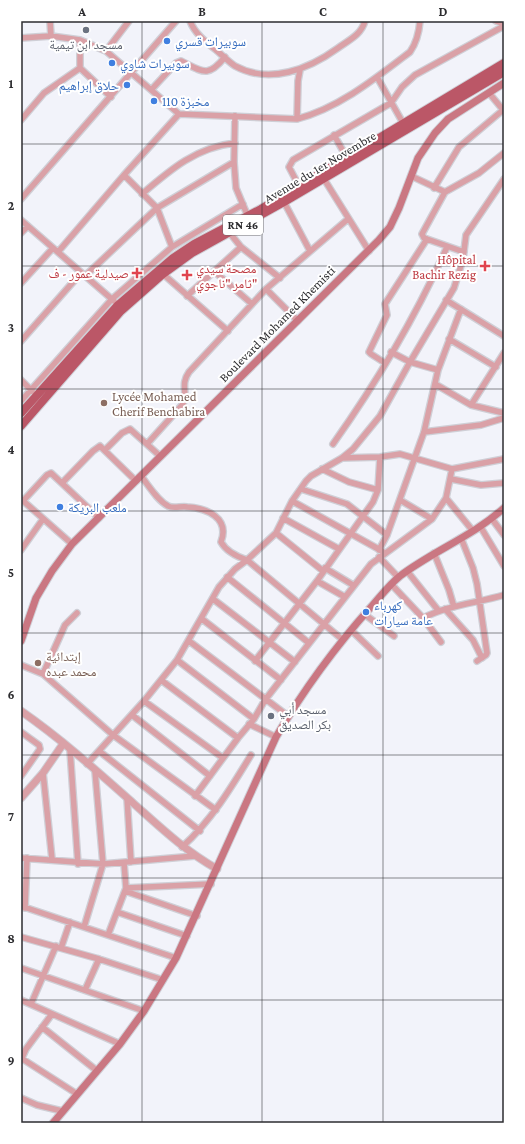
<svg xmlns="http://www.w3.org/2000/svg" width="525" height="1144" font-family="'Crimson Pro','Noto Naskh Arabic',serif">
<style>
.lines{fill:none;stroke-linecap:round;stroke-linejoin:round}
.minor-casing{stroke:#cfcfd6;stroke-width:8}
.tertiary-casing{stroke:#cfcfd6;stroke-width:9}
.secondary-casing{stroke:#cfcfd6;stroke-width:9}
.primary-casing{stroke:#cfcfd6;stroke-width:10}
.minor{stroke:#daa1a7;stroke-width:5.5}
.tertiary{stroke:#daa1a7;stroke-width:7}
.secondary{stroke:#ca7782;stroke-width:7}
.primary{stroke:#bb5767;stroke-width:8}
.grid{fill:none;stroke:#2d2d30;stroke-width:1;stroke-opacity:0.55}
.worship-dot{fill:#6b7280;stroke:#fff;stroke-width:1.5}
.shop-dot{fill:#3f7fe0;stroke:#fff;stroke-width:1.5}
.health-dot{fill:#e0444e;stroke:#fff;stroke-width:1.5}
.education-dot{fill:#8d6e63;stroke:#fff;stroke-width:1.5}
.labels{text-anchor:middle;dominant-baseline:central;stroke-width:4;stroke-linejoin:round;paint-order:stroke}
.shield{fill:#fff;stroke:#6c6c6e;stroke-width:1}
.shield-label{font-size:12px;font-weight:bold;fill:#2d2d30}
.shop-label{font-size:13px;fill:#366cbe;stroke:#fff;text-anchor:start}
.worship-label{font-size:13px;fill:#5b616d;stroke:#fff}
.street-label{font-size:13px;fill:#2d2d30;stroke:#fff}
.health-label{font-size:13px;fill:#be3a42;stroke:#fff;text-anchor:end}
.education-label{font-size:13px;fill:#785e54;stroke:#fff;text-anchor:start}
.neatline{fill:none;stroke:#2d2d30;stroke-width:1.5}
.grid-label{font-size:13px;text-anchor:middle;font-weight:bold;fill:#2d2d30}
</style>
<rect width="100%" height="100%" fill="#f2f3fa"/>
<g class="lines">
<defs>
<path id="minor" d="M50 21 51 36
M190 21C195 34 206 42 216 50 222 55 229 62 235 66 270 85 309 69 338 48 349 40 361 35 365 21
M496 21 504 24
M21 38 51 36 80 40 106 51 179 114 297 119C339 108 376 78 410 52 417 42 419 33 420 21
M80 40V68L111 97
M106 51 129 21
M377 77 403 123
M152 89 176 63 181 61C203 72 208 78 225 57
M489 93 504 111
M235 116 234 162 236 188 249 219
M297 119 298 81 300 70
M21 120 44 93 80 68
M334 135 347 158
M124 175 157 208 172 247
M411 176 445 192
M324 179 369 251
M299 186 289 167 293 160 391 103 402 87 415 75 504 26
M434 188 459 147 503 110
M142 194C171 169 197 147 235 143
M21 199 176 21
M284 202 310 251
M21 220 114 301
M229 232 241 247 280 278
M21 233 28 226
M58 252 124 175 179 114
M464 252 424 238 422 234 445 192 479 173 504 153
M215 272 252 304
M163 274 228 331
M85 276 157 208 234 162
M21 283 53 248
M266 289 298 321
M187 296 241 247
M446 300 504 336
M449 339 496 367
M21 341 81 273
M391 352 410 362 438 370
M385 363 371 354 369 352 385 319 387 315 385 304 427 239
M21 380 32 391
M435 384 471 405 504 413
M21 401 112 299 172 247 243 204
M471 405 504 353
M424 432 481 425 504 418
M147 444 183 404C188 391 180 385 189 372L266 289 348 219
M333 444C377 382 416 316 447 247
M105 450 122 433 130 429 160 456
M342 458 380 457 400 454 452 469
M322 469 349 482 378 490
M141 476C149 486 157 500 168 506 173 509 181 506 187 507 207 508 230 518 221 542 226 551 238 557 247 560L343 640
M451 479 481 485 504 483
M62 483 93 451 100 446 136 481
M301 489 347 504 387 535
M446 498 473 531
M21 499 72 544
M400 500 432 519
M23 501 47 475 51 473 99 518
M292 501 382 551
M283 518 339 549
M492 519 504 535
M480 526 504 566
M276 533 323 571
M461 538 473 568 477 584 487 653 486 655 477 661
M21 550 43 519
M379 550 387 535 424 432 438 370 461 309
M434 553 449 590 454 607
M379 557 398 577
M325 568 353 585
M407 571 438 610
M227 577 309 643
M317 581 345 597
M391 584 423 618 441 642
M213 599 295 662
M445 609 473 640 482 658
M364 614 394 636
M423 618C448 605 477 603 504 595
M202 619 281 680
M351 630 378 656
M189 641 288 716
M177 660 254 719
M255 661 317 581 373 502 378 490 380 457
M21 665 43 674 113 735 216 810
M43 674 65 625 77 613
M161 680 238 738
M144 701 223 758
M132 715 210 776
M249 724 276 737
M21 732 39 745 40 749 21 776
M70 750 78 864
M99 751 200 831
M87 764 144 701 177 660 219 587 235 569 247 560 276 533 292 501 306 481 311 476 342 458 353 449 380 416 410 362 454 288 463 259 466 235 504 179
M43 773 52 859
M195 796 238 738 254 719 265 700 371 564 432 519 446 498 452 469 504 459
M127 798 131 862
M182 847C211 821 231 788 251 755
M21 858 103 864 195 856
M126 888 211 884
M125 891 197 916
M21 906 176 958
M25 908 27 858
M117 912 187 936
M84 927 103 864 95 771
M108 935 126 888 124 863
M21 937 99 959 163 980
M61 948 70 922
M21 968 144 1011
M85 990 99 959
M21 1000 120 1044
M31 1004 56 946
M42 1027 96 1070
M21 1058 77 1094
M21 1060 26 1049 52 1014
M21 1098 37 1105 62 1111"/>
<path id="tertiary" d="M21 711C60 738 97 771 133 803 160 827 185 851 217 869
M21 798 43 773 63 744"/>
<path id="secondary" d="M21 641 36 598 52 571 72 544 379 240 390 227 399 208 418 158 435 133 448 119 504 83
M53 1123 120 1044 144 1011 176 958 276 737C303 691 335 647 371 607 380 597 389 585 400 576 433 551 473 536 504 508"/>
<path id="primary" d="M21 413 118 305 173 258 194 244 261 209 504 63
M21 426 121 311 163 274 192 253 284 202 504 72"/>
</defs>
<use href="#minor" class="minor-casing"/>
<use href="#tertiary" class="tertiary-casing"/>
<use href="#secondary" class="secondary-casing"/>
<use href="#primary" class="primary-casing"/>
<use href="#minor" class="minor"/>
<use href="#tertiary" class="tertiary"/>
<use href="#secondary" class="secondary"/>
<use href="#primary" class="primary"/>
</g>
<path class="grid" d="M142 21V1123M262 21V1123M383 21V1123M21 144H504M21 266H504M21 389H504M21 511H504M21 633H504M21 755H504M21 878H504M21 1000H504"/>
<g class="worship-dot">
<circle cx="86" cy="30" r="4"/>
<circle cx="271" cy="716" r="4"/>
</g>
<g class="shop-dot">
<circle cx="167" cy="41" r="4"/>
<circle cx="112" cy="63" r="4"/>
<circle cx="127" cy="85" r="4"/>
<circle cx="154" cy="101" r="4"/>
<circle cx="60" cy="507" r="4"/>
<circle cx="366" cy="612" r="4"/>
</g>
<g class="health-dot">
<path d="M483 260h4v4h4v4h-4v4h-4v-4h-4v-4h4z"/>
<path d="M135 267h4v4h4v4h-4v4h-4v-4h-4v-4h4z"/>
<path d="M185 269h4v4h4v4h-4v4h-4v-4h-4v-4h4z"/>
</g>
<g class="education-dot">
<circle cx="104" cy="403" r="4"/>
<circle cx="38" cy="663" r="4"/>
</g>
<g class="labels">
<rect class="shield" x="223" y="215" width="40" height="20" rx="3"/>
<g class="shield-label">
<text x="243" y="225">RN 46</text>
</g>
<g class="shop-label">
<text x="175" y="41">سوبيرات قسري</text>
<text x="120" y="63">سوبيرات شاوي</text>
<text x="119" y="85" text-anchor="end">حلاق إبراهيم</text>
<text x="162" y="101">مخبزة 110</text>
<text x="68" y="507">ملعب البريكة</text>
<text x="374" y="605">كهرباء<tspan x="374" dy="15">عامة سيارات</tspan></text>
</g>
<g class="worship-label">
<text x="86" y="44">مسجد ابن تيمية</text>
<text x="279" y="709" text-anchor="start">مسجد أبي<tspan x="279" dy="15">بكر الصديق</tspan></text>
</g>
<g class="street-label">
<text transform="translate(320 167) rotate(-31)">Avenue du 1er Novembre</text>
<text transform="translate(277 324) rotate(-45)">Boulevard Mohamed Khemisti</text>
</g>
<g class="health-label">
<text x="476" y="259">Hôpital<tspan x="476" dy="15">Bachir Rezig</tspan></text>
<text x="196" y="268" text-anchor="start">مصحة سيدي<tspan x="196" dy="15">ثامر "ناجوي"</tspan></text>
<text x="129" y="273">صيدلية عمور - ف</text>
</g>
<g class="education-label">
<text x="112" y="396">Lycée Mohamed<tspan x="112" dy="15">Cherif Benchabira</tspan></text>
<text x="46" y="656">إبتدائية<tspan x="46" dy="15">محمد عبده</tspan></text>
</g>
</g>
<rect width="525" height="1144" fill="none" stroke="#ffffff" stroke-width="44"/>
<rect x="22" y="22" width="481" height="1100" class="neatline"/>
<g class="grid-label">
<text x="82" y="16">A</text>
<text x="202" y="16">B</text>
<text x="323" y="16">C</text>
<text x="443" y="16">D</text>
<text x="11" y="88">1</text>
<text x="11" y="210">2</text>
<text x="11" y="332">3</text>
<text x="11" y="454">4</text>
<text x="11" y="577">5</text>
<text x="11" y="699">6</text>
<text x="11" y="821">7</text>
<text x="11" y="943">8</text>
<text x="11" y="1065">9</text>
</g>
</svg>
